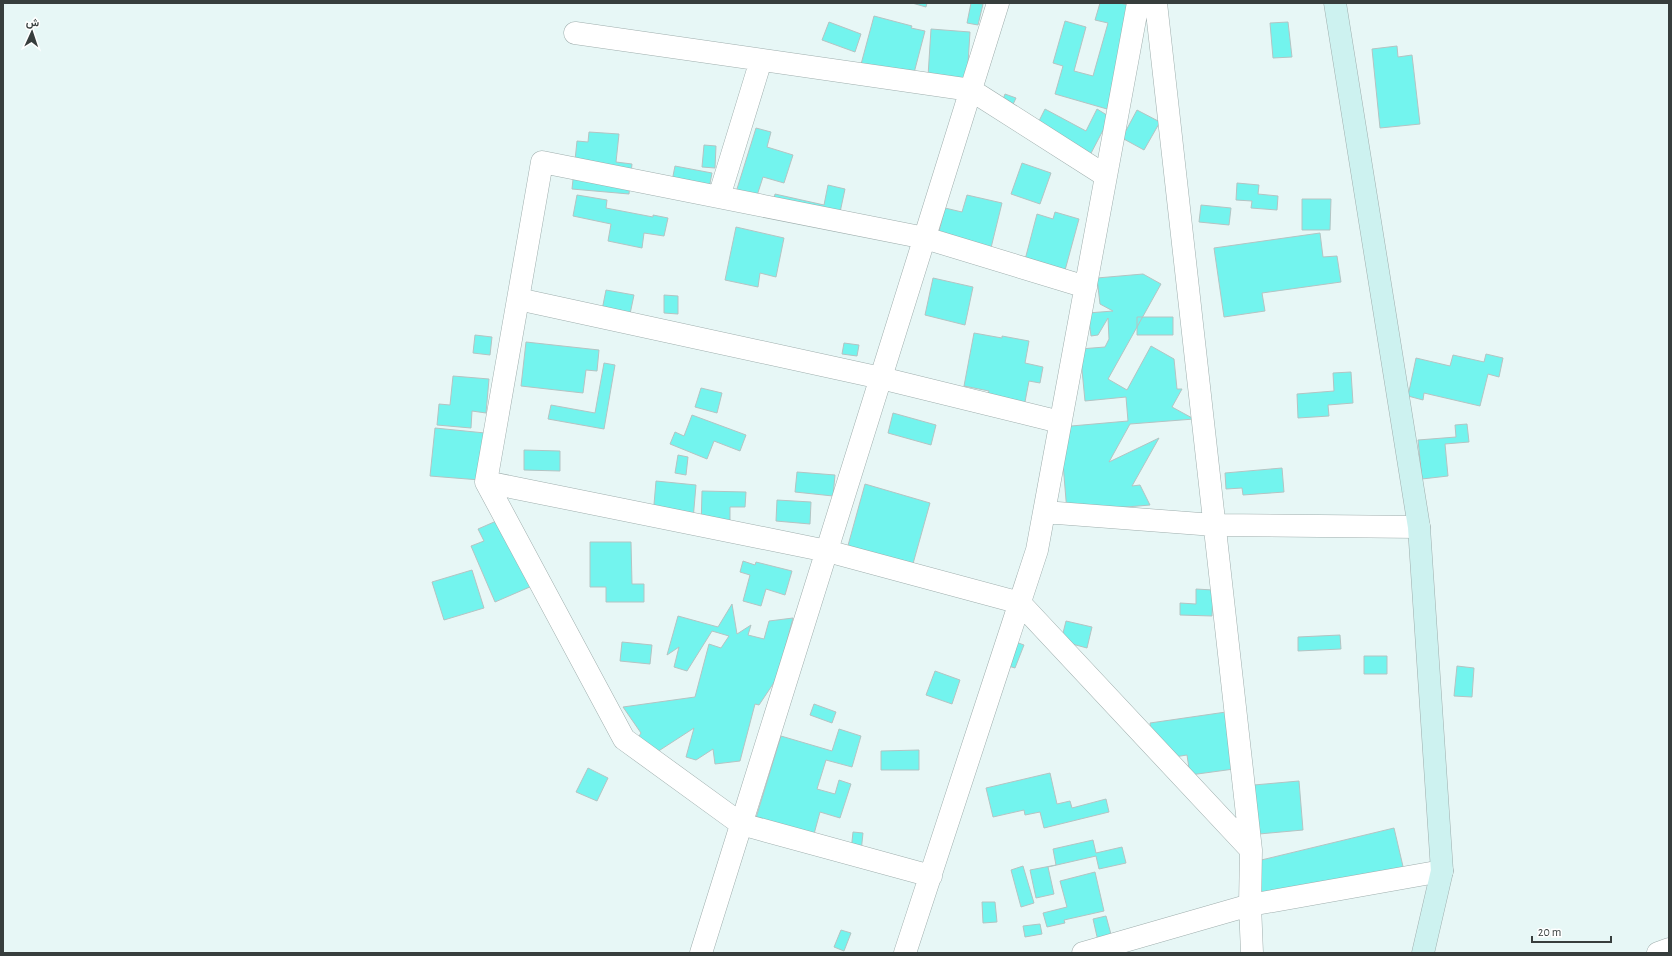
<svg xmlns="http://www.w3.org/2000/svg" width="1672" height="956" font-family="'Alegreya Sans',Vazirmatn,sans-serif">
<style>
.building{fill:#73f4ee;stroke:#b4c4c3}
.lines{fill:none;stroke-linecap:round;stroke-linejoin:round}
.street-casing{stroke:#9faead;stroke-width:23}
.secondary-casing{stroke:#9faead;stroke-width:23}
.street{stroke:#fff;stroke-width:22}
.secondary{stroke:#cdf2f0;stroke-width:22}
</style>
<rect width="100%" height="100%" fill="#e7f7f6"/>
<path class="building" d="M912 3H927L926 7Z
M971 3 983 4 978 25 967 23Z
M1100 3H1120L1136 7 1107 109 1055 94 1063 66 1053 63 1065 21 1086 27 1074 71 1093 76 1108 23 1095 20Z
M874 16 912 26 911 28 925 31 914 73 860 68Z
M829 22 861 34 855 52 822 40Z
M1288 22 1292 57 1273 58 1270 23Z
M931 29 970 32 966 95 927 92Z
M1397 46 1398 57 1412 55 1420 124 1380 128 1372 49Z
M1005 94 1016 98 1009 113 999 109Z
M1045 109 1086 131 1097 109 1110 117 1089 157 1035 129Z
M1137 110 1160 122 1144 150 1122 138Z
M756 128 771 132 767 147 793 155 784 183 763 177 752 211 732 205Z
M589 132 619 134 616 162 632 164 629 194 572 189 577 141 588 142Z
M704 145 716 146 715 168 702 167Z
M1022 163 1051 173 1040 204 1011 194Z
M675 166 712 173 707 199 670 191Z
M1237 183 1259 185 1258 194 1278 196 1277 210 1251 208 1252 201 1236 200Z
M828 185 845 189 836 231 770 216 775 194 824 205Z
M577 195 607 200 606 208 653 217V215L668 218 664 236 644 233 642 248 608 241 611 224 573 216Z
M967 195 1002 203 988 260 935 247 945 208 962 212Z
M1302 199H1331L1330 230H1302Z
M1201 205 1231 208 1229 225 1199 222Z
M1055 212 1079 219 1061 285 1021 275 1037 214 1053 219Z
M736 227 784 238 776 277 760 273 758 287 725 280Z
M1320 233 1323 257 1337 256 1341 282 1262 293 1265 311 1224 317 1214 248Z
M1143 274 1161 284 1108 379 1127 390 1151 346 1174 359 1177 389H1182L1172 407 1194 419 1130 424 1109 462 1159 438 1132 486 1140 485 1150 505 1067 512 1060 427 1128 421 1126 397 1085 401 1080 349 1105 347 1109 339 1108 318 1098 335 1091 336 1088 313 1113 311 1100 304 1097 278Z
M933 278 973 287 965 325 925 315Z
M606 290 634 295 626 333 601 315Z
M664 295 678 296V314L664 313Z
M1137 317H1173V335H1137Z
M974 333 1002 338V336L1029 341 1025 363 1043 367 1040 383 1029 381 1024 407 987 400 989 391 964 386Z
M475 335 492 337 490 355 473 353Z
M526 342 599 350 597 371 586 370 583 393 521 386Z
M844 343 859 345 857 356 842 354Z
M1486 354 1503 358 1499 377 1488 374 1480 406 1424 393 1423 400 1408 396 1416 358 1450 366 1453 355 1484 362Z
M604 363 615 365 604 429 548 419 551 405 595 413Z
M1351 372 1353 403 1328 405 1329 416 1298 418 1297 394 1334 391 1333 373Z
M453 376 489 379 486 413 472 411 471 428 437 425 439 404 450 405Z
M701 388 722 393 717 413 695 407Z
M893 413 936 425 931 445 888 433Z
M692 415 746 435 740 451 714 441 707 459 670 444 675 432 684 436Z
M1467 424 1469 442 1445 444 1448 476 1422 479 1418 440 1456 437 1455 425Z
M435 428 485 433 480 480 430 476Z
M524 450 560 451V471L524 470Z
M678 455 688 457 686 475 675 473Z
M1282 468 1284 492 1243 495 1242 488 1226 489 1225 473Z
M797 472 835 475 833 496 795 492Z
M656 481 696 485 693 520 653 516Z
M865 484 930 503 909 578 844 560Z
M702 491 746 492 745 507H730V529H701Z
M777 500 811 502 810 524 776 521Z
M510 515 539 583 495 602 471 546 484 541 478 529Z
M590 542H631L632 584H644V602H606V587H590Z
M743 561 755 565 756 562 792 571 785 595 766 589 761 606 743 601 750 575 740 572Z
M472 570 484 608 444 620 432 582Z
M1196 589 1213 590 1212 616 1180 615V603L1196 604Z
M732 604 737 634 751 625 748 635 764 639 769 621 793 618 777 678 759 705 755 704 740 761 715 764 713 749 696 760 686 757 694 728 657 752 633 746 641 733 623 707 695 697 709 644 721 648 729 636 712 631 687 671 674 667 679 647 667 655 678 616 718 627Z
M1066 621 1092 627 1087 648 1061 641Z
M1340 635 1341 649 1298 651V637Z
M1013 641 1024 645 1015 668 1005 665Z
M622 642 652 645 650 664 620 661Z
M1364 656H1387V674H1364Z
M1457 666 1474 668 1472 697 1454 696Z
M935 671 960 680 952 704 926 695Z
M814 704 836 712 832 723 810 715Z
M1226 712 1234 769 1190 775 1187 755 1155 760 1150 723Z
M839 729 861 736 852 767 826 760 817 789 835 794 839 780 851 784 840 818 820 812 814 834 752 831 781 736 832 751Z
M919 750V770H881V751Z
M588 768 608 778 597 801 576 792Z
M1050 773 1057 804 1070 801 1072 808 1106 799 1109 812 1044 828 1040 812 1025 815 1024 810 993 817 986 788Z
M1299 781 1303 830 1259 834 1254 785Z
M1394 828 1405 875 1264 909 1253 862Z
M853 832 863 833 861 852 851 851Z
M1093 840 1096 853 1122 847 1126 863 1099 869 1096 856 1048 867 1054 894 1036 898 1030 870 1056 865 1053 849Z
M1023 866 1034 903 1021 907 1011 870Z
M1095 872 1104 911 1064 920 1065 923 1047 927 1043 913 1067 907 1060 881Z
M982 902H995L997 922 983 923Z
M1106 916 1112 938 1098 941 1093 919Z
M1040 924 1042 934 1025 937 1023 926Z
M841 930 851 933 844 951 834 947Z"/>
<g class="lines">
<defs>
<path id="street" d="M1156 3 1251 850 1250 905 1252 953
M575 33 971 90 1106 176
M719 197 761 60
M518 299 881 378 1060 422
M486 482 827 551 1020 603 1251 850
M1044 512 1214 525 1419 527
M931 876 741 824 624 739 486 482 542 162 925 238 1086 287
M701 953 998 3
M905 953 1037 550 1138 3
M1083 953 1250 905 1442 871
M1658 953 1669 949"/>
<path id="secondary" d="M1335 3 1419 527 1442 871 1423 953"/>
</defs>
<use href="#street" class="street-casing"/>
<use href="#secondary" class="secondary-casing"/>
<use href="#street" class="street"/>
<use href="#secondary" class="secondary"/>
</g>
<rect width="1672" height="956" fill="none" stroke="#373e3d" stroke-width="8"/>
<g transform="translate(32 32) rotate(3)" stroke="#ffffff" stroke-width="3" paint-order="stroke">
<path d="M0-3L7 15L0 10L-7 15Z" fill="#373e3d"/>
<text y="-6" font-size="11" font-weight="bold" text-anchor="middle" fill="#373e3d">ش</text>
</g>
<path d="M1532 936v6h79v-6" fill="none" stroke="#373e3d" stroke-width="2"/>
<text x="1538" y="936" font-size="12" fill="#373e3d" stroke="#ffffff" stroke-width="3" paint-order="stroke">20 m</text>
</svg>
